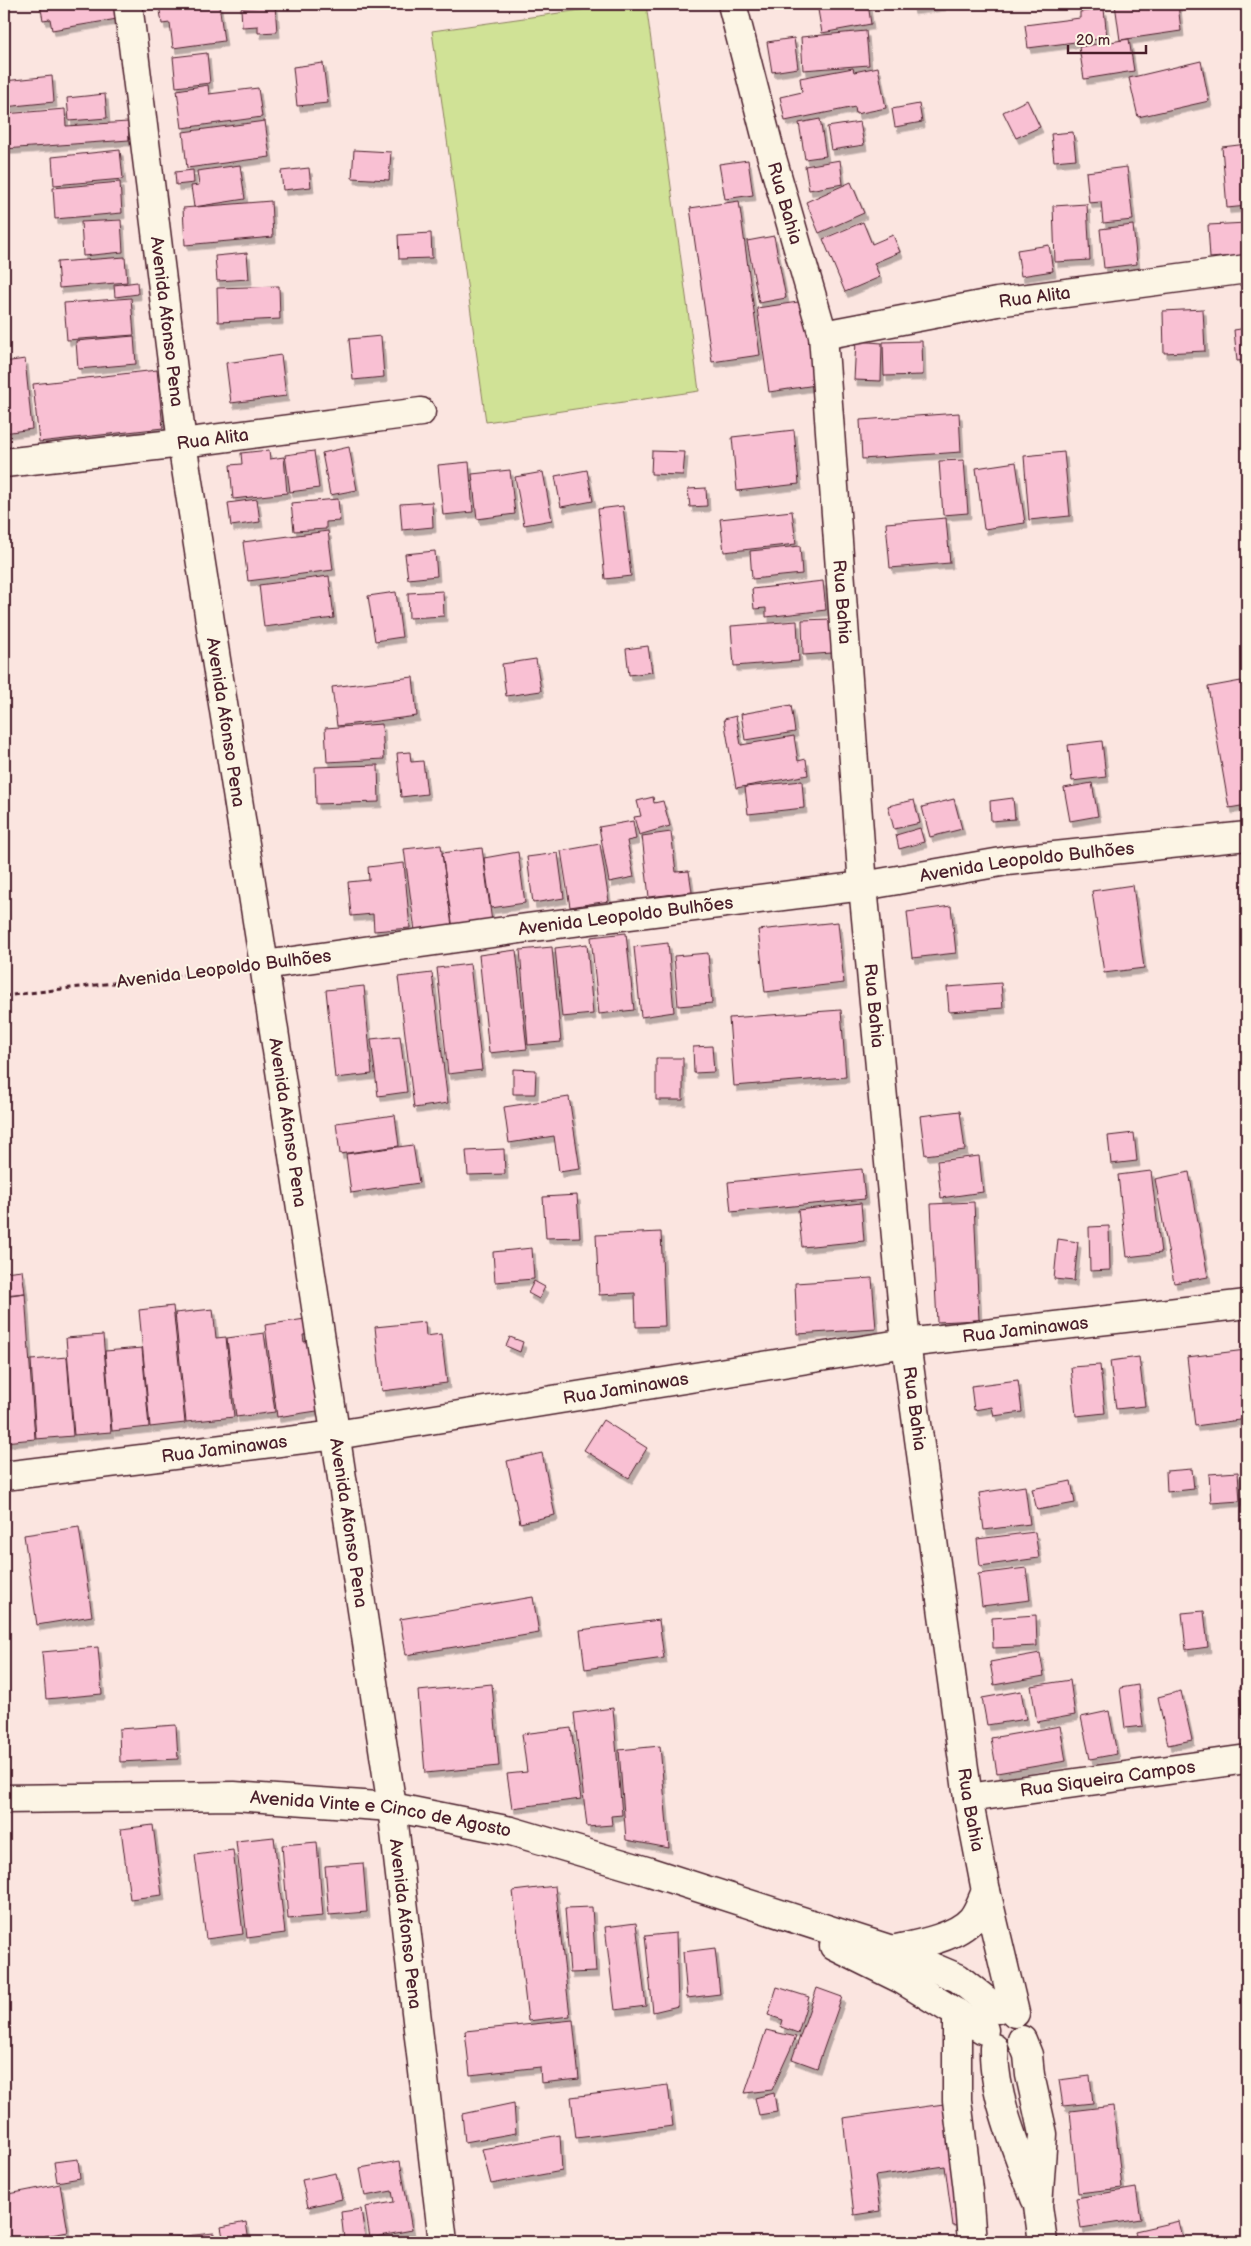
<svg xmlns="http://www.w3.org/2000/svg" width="1251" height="2246" font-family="'Balsamiq Sans',sans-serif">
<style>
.green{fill:#d0e296;stroke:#8d8060}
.building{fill:#f9c0d3;stroke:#4a1f2b;filter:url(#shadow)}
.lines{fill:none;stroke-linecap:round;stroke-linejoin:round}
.minor-casing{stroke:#4a1f2b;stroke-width:31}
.major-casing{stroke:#4a1f2b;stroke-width:31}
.path{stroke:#4a1f2b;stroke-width:3;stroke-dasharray:5 4;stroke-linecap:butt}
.minor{stroke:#fcf5e5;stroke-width:28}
.major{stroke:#fcf5e5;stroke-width:28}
.labels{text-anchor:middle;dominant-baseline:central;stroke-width:4;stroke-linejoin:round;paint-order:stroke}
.street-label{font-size:18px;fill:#4a1f2b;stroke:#fcf5e5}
</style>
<defs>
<filter id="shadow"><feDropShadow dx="3" dy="5.5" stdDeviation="0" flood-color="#0004"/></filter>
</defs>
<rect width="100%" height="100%" fill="#fbe5e0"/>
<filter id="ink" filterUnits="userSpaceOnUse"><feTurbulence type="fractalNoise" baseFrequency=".02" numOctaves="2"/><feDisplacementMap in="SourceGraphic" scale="10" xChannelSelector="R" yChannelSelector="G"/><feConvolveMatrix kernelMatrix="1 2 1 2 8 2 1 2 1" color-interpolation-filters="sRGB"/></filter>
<g filter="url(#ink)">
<path class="green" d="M623 4H646L699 391 486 422 432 31Z"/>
<path class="building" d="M40 4H120L123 18 52 30 50 19 43 20Z
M159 4H219L224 41 173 48 170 23 162 24Z
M817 4H868L871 24 822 33Z
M911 4H943V5L912 9Z
M1115 4H1178L1181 31 1120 40Z
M275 5 277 32 258 33V26L242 27 241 8Z
M1104 9 1107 38 1028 48 1025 25 1080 18V12Z
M866 31 869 65 803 70 801 37Z
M794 38 798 68 772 72 767 42Z
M1129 39 1134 71 1084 79 1079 47Z
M207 53 210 83 176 87 173 57Z
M1201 61 1209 101 1138 117 1129 78Z
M323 63 328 103 297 106 293 67Z
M878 67 886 108 856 114 855 107 785 121 780 97 802 92 800 78 853 68 854 72Z
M52 76 54 102 4 107V81Z
M208 85 209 94 258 88 262 117 182 128 177 90Z
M105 94 107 118 69 121 67 98Z
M1027 100 1040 127 1016 138 1003 112Z
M919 104 922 122 895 127 892 109Z
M65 109 66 126 128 122 129 140 4 149V114Z
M820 119 826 156 805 159 799 123Z
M265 121 270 157 187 168 183 132Z
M860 122 864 145 831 150 827 127Z
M1073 132 1076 159 1054 161 1051 134Z
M1247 144V206L1227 208 1222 147Z
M120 150 123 179 54 185 52 157Z
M354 150 391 152 389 180 352 178Z
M748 160 753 195 725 199 719 164Z
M840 160 843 184 809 190 805 166Z
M240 165 245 199 194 207 191 186 199 185 197 171Z
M1127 167 1133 220 1103 223 1101 202 1089 203 1086 172Z
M309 168 311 187 283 190 281 171Z
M193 170 194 183 176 185 175 172Z
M120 182 122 213 55 219 53 188Z
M851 182 864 213 819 233 806 202Z
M271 201 273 237 185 245 183 208Z
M739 201 760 355 712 362 690 208Z
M1087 204 1090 260 1055 262 1053 206Z
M121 220 123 252 83 256 81 222Z
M863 222 872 244 893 235 900 252 874 263 880 277 845 292 823 239Z
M1247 223V255L1210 258 1208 225Z
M1133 225 1137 264 1104 268 1100 229Z
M431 233 432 258 399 259 398 235Z
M774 236 786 298 759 303 747 241Z
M1049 245 1053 271 1021 276 1017 250Z
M247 253 249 279 217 281 215 256Z
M125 257 127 282 59 288 57 262Z
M137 282 138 294 115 297 114 285Z
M279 286 280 319 218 322 217 288Z
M131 298 134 335 67 340 64 303Z
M805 301 816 385 769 392 757 308Z
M1203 309 1205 351 1164 353 1163 311Z
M1247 328V360L1237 361 1234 330Z
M134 336 136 364 78 369 76 341Z
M381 336 384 377 353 380 349 339Z
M856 341 882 343 881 381 854 380Z
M922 341 923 375 884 376 883 342Z
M281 355 286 396 231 403 226 363Z
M25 359 32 429 4 433V362Z
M157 370 163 428 39 442 33 384Z
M959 413 961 452 862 459 860 420Z
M794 430 799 484 737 491 732 437Z
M349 447 357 490 330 495 322 453Z
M269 450 270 459 284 457 287 493 233 499 230 465 242 464 241 453Z
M314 451 319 488 290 492 285 455Z
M652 451 685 452 683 475 651 474Z
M1064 452 1070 516 1029 520 1024 456Z
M1246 456H1247V481H1246Z
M964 460 968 513 943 515 939 461Z
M469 462 473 512 443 515 438 465Z
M1016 462 1025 523 984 529 976 468Z
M510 470 515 514 477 519 472 474Z
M587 470 593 501 561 507 555 476Z
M543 472 552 520 524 525 515 477Z
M706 488 707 506 690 507 688 489Z
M257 499 260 522 231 526 228 503Z
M338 499 340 521 326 522V529L294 531 291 503Z
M432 502 433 527 402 530 400 504Z
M623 506 631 576 605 579 598 509Z
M792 511 796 544 724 552 720 519Z
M946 518 950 563 890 568 886 523Z
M328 531 333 570 248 581 243 542Z
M800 546 802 574 752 579 750 551Z
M435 551 437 576 408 579 405 554Z
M329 576 334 618 264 627 259 585Z
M823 581 826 610 766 617V608L754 609 752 589Z
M443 591 444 616 409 618 408 593Z
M396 592 402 637 375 641 368 596Z
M831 619 832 653 803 655 802 620Z
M797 621 799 661 734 666 731 626Z
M648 646 652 672 629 675 626 649Z
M536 659 541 691 506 696 502 664Z
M413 677 417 716 337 726 332 687Z
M1241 681 1247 716V805L1229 808 1208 687Z
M791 705 795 732 745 740 741 714Z
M736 716 741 745 794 736 798 761 806 759 808 775 736 788 724 719Z
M382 724 384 759 327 762 325 728Z
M1102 741 1106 777 1072 781 1068 745Z
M410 752 411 762 423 761 427 794 401 797 397 753Z
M378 765 379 802 316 804 315 767Z
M802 781 804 808 748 814 745 787Z
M1092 783 1098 816 1070 821 1064 788Z
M653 797 654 803 663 801 670 826 639 835 634 817 641 816 637 801Z
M1013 798 1015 819 991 821 990 801Z
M954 799 962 829 930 837 922 807Z
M914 800 920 823 894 829 888 806Z
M633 821 636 839 627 841 634 877 609 882 599 827Z
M920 828 924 842 899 849 896 835Z
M671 832 676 872 689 871 692 892 649 897 642 836Z
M600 844 609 901 570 907 561 851Z
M441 845 452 926 415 931 404 849Z
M482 848 492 922 453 929 442 853Z
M518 852 525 903 491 908 484 858Z
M558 853 564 898 533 903 527 857Z
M404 863 410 928 374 931 373 914 351 916 348 882 369 880 368 867Z
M1133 885 1144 968 1104 973 1092 891Z
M951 906 956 953 912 958 907 912Z
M838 922 844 983 765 992 758 930Z
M626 933 634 1010 599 1014 591 937Z
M668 943 674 1012 641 1017 634 947Z
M587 944 593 1014 562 1017 555 948Z
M552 947 561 1042 528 1045 520 950Z
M516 950 527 1049 489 1053 479 955Z
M708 953 712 1003 678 1006 674 956Z
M470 964 482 1070 448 1074 437 968Z
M432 973 448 1103 414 1108 398 977Z
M1001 983 1003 1008 949 1012 947 987Z
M364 986 372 1074 335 1078 326 990Z
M841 1010 846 1077 734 1086 729 1018Z
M400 1036 407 1092 378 1096 371 1039Z
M712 1046 714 1072 694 1073 693 1047Z
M656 1058H683V1100H656Z
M513 1069 536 1070 535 1094H513Z
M569 1097 580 1169 559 1172 554 1136 509 1143 504 1107Z
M960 1111 965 1150 925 1155 920 1116Z
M395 1115 399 1146 340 1154 336 1123Z
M1134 1133 1137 1161 1111 1164 1108 1136Z
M413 1145 419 1183 351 1193 346 1154Z
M504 1149 505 1174 468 1175 466 1151Z
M979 1156 983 1192 941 1198 937 1161Z
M862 1169 865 1199 731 1212 728 1182Z
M1151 1171 1161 1253 1127 1257 1118 1175Z
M1189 1172 1208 1277 1174 1283 1155 1179Z
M577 1195 580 1237 546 1238 543 1197Z
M974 1202 979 1320 937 1322 931 1204Z
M861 1203 864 1241 802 1247 798 1210Z
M1109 1226 1110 1270 1090 1271 1089 1227Z
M661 1232 665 1326 636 1327 635 1293 599 1295 596 1235Z
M1058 1239 1078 1242 1074 1281 1054 1279Z
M532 1248 534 1279 495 1282 493 1252Z
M22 1270 25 1293 4 1295V1272Z
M872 1278 876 1329 797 1334 795 1283Z
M534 1281 545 1287 539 1299 528 1293Z
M25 1293 35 1439 4 1442V1296Z
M173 1306 185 1423 150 1427 139 1310Z
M213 1309 216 1338 226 1337 234 1417 186 1422 175 1313Z
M312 1318 314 1334 303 1335 304 1342 310 1341 330 1409 277 1417 265 1325Z
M425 1322 426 1336 441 1334 447 1383 382 1391 375 1327Z
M264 1333 275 1412 236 1417 227 1338Z
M103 1335 111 1432 74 1435 66 1338Z
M510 1337 523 1342 520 1352 506 1346Z
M142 1348 149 1427 112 1431 105 1351Z
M1246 1350 1247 1419 1195 1426 1187 1357Z
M67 1357 73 1436 36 1439 31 1360Z
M1139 1357 1145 1406 1116 1409 1110 1361Z
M1100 1365 1105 1413 1076 1416 1071 1367Z
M1018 1380 1022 1412 994 1416 992 1407 974 1410 971 1386Z
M603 1420 647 1448 629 1478 584 1450Z
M542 1453 555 1515 520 1523 507 1461Z
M1192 1469 1194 1489 1167 1492 1166 1471Z
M1238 1472 1240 1501 1211 1503 1209 1474Z
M1071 1481 1075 1503 1037 1510 1032 1489Z
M1025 1486 1030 1524 984 1530 979 1493Z
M79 1527 92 1616 37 1625 24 1535Z
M1035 1532 1039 1558 980 1566 977 1539Z
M1026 1568 1030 1600 982 1606 978 1574Z
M533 1597 539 1633 406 1655 400 1619Z
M1204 1611 1208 1647 1186 1650 1182 1613Z
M1036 1615 1037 1646 993 1648 992 1618Z
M659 1620 664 1658 585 1669 580 1630Z
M98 1647 102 1694 46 1699 42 1652Z
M1040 1653 1044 1676 994 1685 990 1662Z
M1070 1680 1075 1715 1037 1722 1031 1686Z
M492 1684 499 1766 425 1773 418 1691Z
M1138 1685 1143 1726 1125 1728 1120 1688Z
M1247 1685V1717L1242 1718 1240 1686Z
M1021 1691 1026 1719 987 1725 982 1698Z
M1181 1691 1192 1740 1168 1745 1158 1697Z
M613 1708 622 1815 611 1816 612 1825 587 1827 574 1713Z
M1109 1711 1117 1754 1090 1759 1081 1717Z
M176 1725 178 1759 120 1762 119 1729Z
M1060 1726 1066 1761 997 1773 991 1738Z
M571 1728 581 1799 512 1808 507 1774 527 1772 522 1734Z
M660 1746 669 1848 626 1840 619 1750Z
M153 1825 162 1895 130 1899 121 1829Z
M274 1837 285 1933 247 1938 236 1841Z
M317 1842 323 1916 288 1919 282 1845Z
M233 1850 243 1934 206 1939 195 1855Z
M363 1863 367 1912 329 1915 325 1866Z
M555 1886 570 2016 528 2021 513 1891Z
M592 1907 596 1972 570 1973 565 1908Z
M636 1923 646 2006 615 2010 605 1927Z
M676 1933 678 2006 653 2012 645 1936Z
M715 1948 720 1994 687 1998 683 1952Z
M777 1987 809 1997 798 2033 781 2027 783 2020 768 2015Z
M817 1988 842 1997 817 2068 792 2059Z
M573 2020 579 2079 541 2083 540 2067 470 2075 465 2031Z
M766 2030 796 2037 772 2090 745 2093Z
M1090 2076 1093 2103 1063 2106 1059 2080Z
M668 2085 673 2126 576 2138 571 2097Z
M774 2093 777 2112 759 2115 755 2098Z
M514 2103 516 2133 465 2142 462 2114Z
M951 2103 968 2224 953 2226 945 2166 875 2176 880 2211 854 2215 843 2118Z
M1113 2106 1122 2188 1078 2193 1070 2111Z
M560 2135 562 2171 491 2184 482 2149Z
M78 2159 80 2178 57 2182 54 2162Z
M400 2161 412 2230 370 2238 365 2207 394 2202 392 2191 365 2196 360 2168Z
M336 2173 342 2199 308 2207 302 2180Z
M60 2184 68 2232 45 2236 46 2242H4V2195Z
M1136 2188 1141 2219 1081 2228 1076 2198Z
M361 2209 365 2237 344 2240 341 2212Z
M1179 2221 1184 2242H1137L1135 2231Z
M246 2222 249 2242H224L221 2227Z
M214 2233V2242H156L155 2239Z"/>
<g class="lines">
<defs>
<g id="minor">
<path id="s1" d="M128 4 182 443 264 965 392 1807 443 2242"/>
<path id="s2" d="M732 4 770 151 823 335 863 886 906 1343 968 1798 986 1891 1015 2013"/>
<path id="s3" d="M823 335 997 302 1247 269"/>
<path id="s4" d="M4 463 182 443 421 412"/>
<path id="s5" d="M264 965 534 927 863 886 1007 861 1247 836"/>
<path id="s6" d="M4 1476 336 1435 906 1343 1247 1304"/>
<path id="s7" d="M968 1798 1247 1759"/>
<path d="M957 2013V2100L968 2190 972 2242"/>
</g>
<g id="major">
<path id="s8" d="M4 1799 234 1796 392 1807 511 1831 650 1872 892 1950 958 1978 997 2009"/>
<path d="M834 1946 901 1979 984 2030"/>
<path d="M892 1950C915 1945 956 1938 972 1919 978 1912 982 1900 986 1891"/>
<path d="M1022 2040 1028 2055 1030 2075 1043 2134 1038 2206 1043 2242"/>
<path d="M994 2048C993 2096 1018 2153 1035 2198"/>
</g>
</defs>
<use href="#minor" class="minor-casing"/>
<use href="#major" class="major-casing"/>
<path class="path" d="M4 996 239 968"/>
<use href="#minor" class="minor"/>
<use href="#major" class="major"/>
</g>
</g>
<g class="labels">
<g class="street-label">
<text stroke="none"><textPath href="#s2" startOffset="206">Rua Bahia</textPath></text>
<text stroke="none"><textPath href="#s3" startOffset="215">Rua Alita</textPath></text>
<text stroke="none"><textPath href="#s1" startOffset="320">Avenida Afonso Pena</textPath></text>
<text stroke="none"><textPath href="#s4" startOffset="210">Rua Alita</textPath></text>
<text stroke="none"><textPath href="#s2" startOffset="611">Rua Bahia</textPath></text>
<text stroke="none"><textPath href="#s1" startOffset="725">Avenida Afonso Pena</textPath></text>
<text stroke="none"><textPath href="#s5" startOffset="770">Avenida Leopoldo Bulhões</textPath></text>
<text stroke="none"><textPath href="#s5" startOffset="365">Avenida Leopoldo Bulhões</textPath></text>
<text transform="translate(224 969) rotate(-7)">Avenida Leopoldo Bulhões</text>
<text stroke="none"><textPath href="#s2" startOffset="1016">Rua Bahia</textPath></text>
<text stroke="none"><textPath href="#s1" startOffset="1130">Avenida Afonso Pena</textPath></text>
<text stroke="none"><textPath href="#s6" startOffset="1032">Rua Jaminawas</textPath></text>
<text stroke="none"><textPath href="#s6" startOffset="628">Rua Jaminawas</textPath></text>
<text stroke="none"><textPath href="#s2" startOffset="1421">Rua Bahia</textPath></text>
<text stroke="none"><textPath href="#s6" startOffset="222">Rua Jaminawas</textPath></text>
<text stroke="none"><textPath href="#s1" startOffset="1535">Avenida Afonso Pena</textPath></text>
<text stroke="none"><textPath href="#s7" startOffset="141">Rua Siqueira Campos</textPath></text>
<text stroke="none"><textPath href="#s2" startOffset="1826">Rua Bahia</textPath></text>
<text stroke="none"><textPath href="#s8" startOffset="378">Avenida Vinte e Cinco de Agosto</textPath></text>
<text stroke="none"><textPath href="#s1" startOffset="1940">Avenida Afonso Pena</textPath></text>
</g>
</g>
<rect width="1251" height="2246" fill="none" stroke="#fcf5e5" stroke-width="20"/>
<rect x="10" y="10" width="1231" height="2226" fill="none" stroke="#4a1f2b" stroke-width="2" filter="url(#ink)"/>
<path d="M1068 45v8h78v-8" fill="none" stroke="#4a1f2b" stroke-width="2.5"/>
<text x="1076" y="45" font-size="15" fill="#4a1f2b" stroke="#fcf5e5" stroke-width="4" paint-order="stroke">20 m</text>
</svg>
